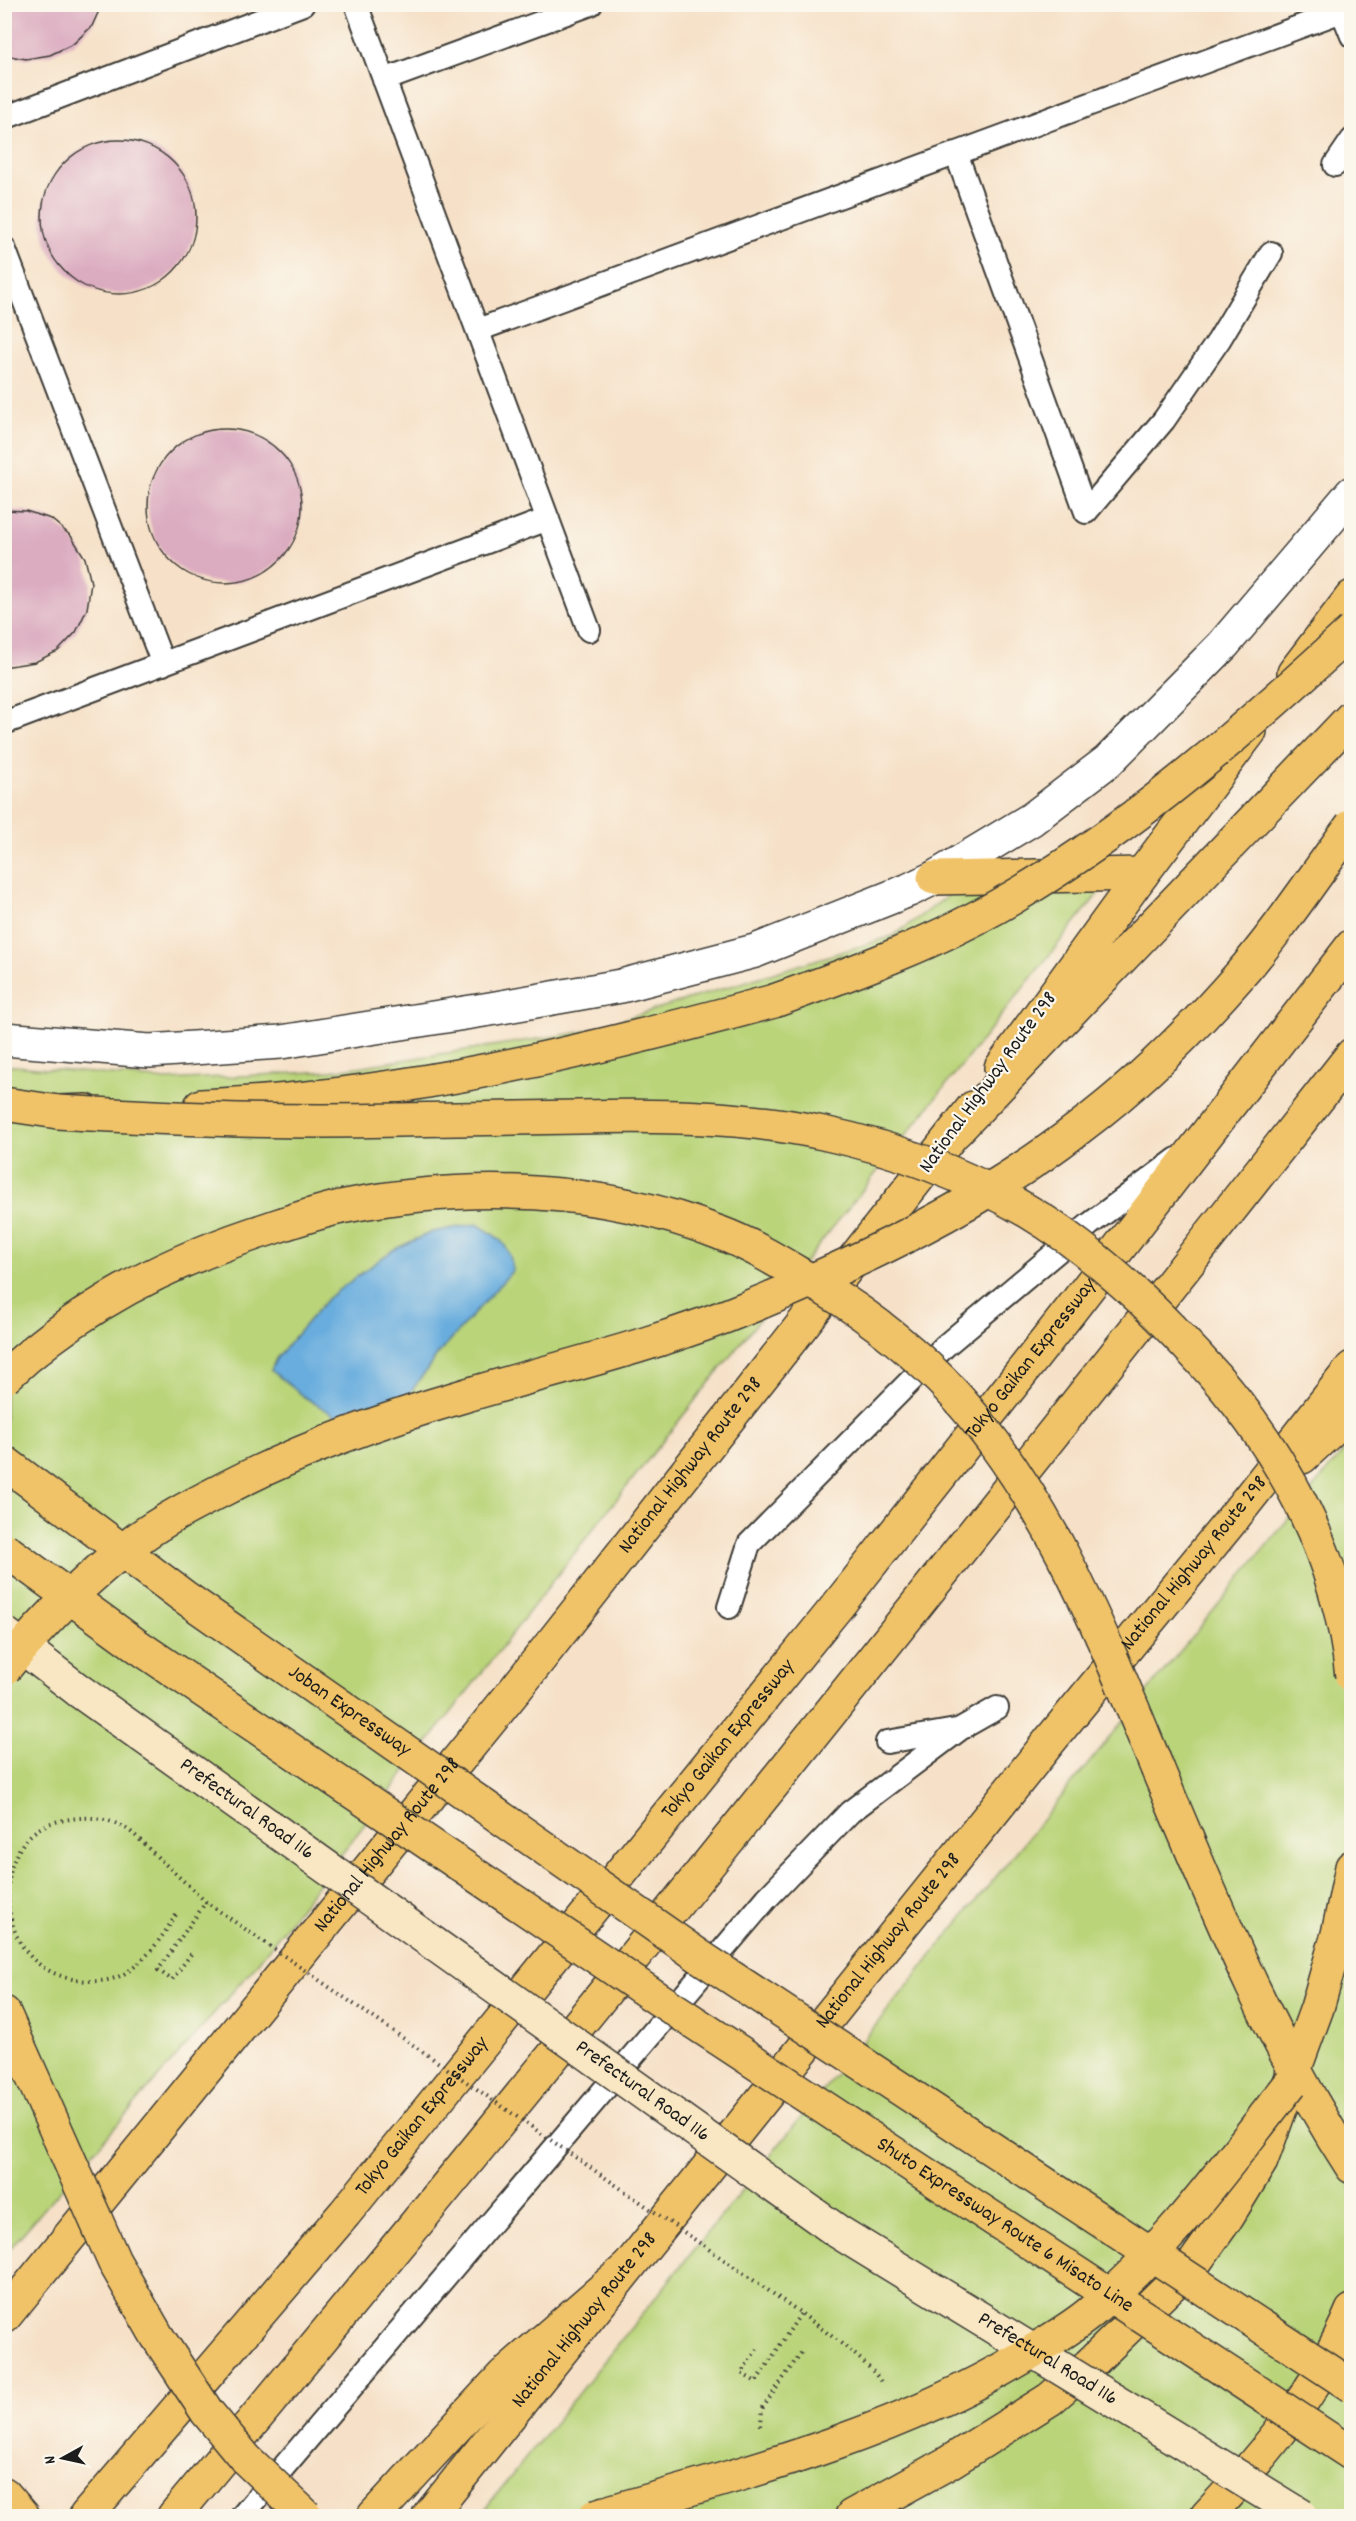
<svg xmlns="http://www.w3.org/2000/svg" width="1356" height="2521" font-family="Dekko,sans-serif">
<style>
.green{fill:#bad479;stroke:#6b784a;stroke-width:1.5;fill-rule:evenodd}
.water{fill:#69adde;stroke:#42647d;stroke-width:1.5}
.building{fill:#dbacc0}
.lines{fill:none;stroke-linecap:round;stroke-linejoin:round}
.service-casing{stroke:#3d3a36;stroke-width:26}
.minor-casing{stroke:#3d3a36;stroke-width:36}
.trunk-casing{stroke:#3d3a36;stroke-width:36}
.motorway-casing{stroke:#3d3a36;stroke-width:36}
.path{stroke:#3d3a36;stroke-width:4;stroke-dasharray:1.5 4.5;stroke-linecap:butt}
.service{stroke:#fff;stroke-width:22}
.minor{stroke:#fff;stroke-width:33}
.trunk{stroke:#f0c369;stroke-width:33}
.motorway{stroke:#f0c369;stroke-width:33}
.secondary-bridge-casing{stroke:#3d3a36;stroke-width:36;stroke-linecap:butt}
.motorway-bridge-casing{stroke:#3d3a36;stroke-width:36;stroke-linecap:butt}
.path-bridge{stroke:#3d3a36;stroke-width:4;stroke-dasharray:1.5 4.5;stroke-linecap:butt}
.secondary-bridge{stroke:#f9e7c3;stroke-width:33}
.motorway-bridge{stroke:#f0c369;stroke-width:33}
.labels{text-anchor:middle;dominant-baseline:central;stroke-width:4.5;stroke-linejoin:round;paint-order:stroke}
.street-label{font-size:21px;fill:#1c1c1c;stroke:#fbf7ec}
</style>
<rect width="100%" height="100%" fill="#fbf7ec"/>
<filter id="ink" filterUnits="userSpaceOnUse"><feTurbulence type="fractalNoise" baseFrequency=".0167" numOctaves="2"/><feDisplacementMap in="SourceGraphic" scale="12" xChannelSelector="R" yChannelSelector="G"/><feConvolveMatrix kernelMatrix="1 2 1 2 8 2 1 2 1" color-interpolation-filters="sRGB"/></filter>
<filter id="wash" filterUnits="userSpaceOnUse"><feTurbulence type="fractalNoise" baseFrequency=".008" numOctaves="4" result="noise"/><feDisplacementMap in="SourceGraphic" scale="24" xChannelSelector="R" yChannelSelector="G"/><feGaussianBlur stdDeviation="1.35" result="paint"/><feColorMatrix in="noise" values="0 0 0 0 0 0 0 0 0 0 0 0 0 0 0 0 0 1.4 0 .05"/><feComposite in="paint" operator="in"/></filter>
<g filter="url(#wash)">
<rect width="100%" height="100%" fill="#f6e1c8"/>
<path class="green" d="M1113 875 597 1524 255 1966 5 2254V1065L167 1080 331 1071 582 1032 893 936 971 879ZM477 1224 513 1270 438 1354 405 1400 271 1371 276 1359 328 1298 393 1250 432 1232Z
M1351 1442V2516H479L955 1927Z"/>
<path class="water" d="M477 1224C499 1238 509 1242 513 1270L438 1354 405 1400 349 1424 304 1397 271 1370 276 1359 328 1298 393 1250 432 1232Z"/>
<g id="blocks">
<path class="building" d="M4 4H102L92 26 73 44 50 55 26 59 4 55Z
M42 217a77 77 0 1 1 154 0a77 77 0 1 1-154 0Z
M148 506a77 77 0 1 1 154 0a77 77 0 1 1-154 0Z
M4 510 26 511 51 519 71 536 85 558 91 583 87 609 76 632 58 651 35 662 10 666 4 665Z"/>
</g>
</g>
<g filter="url(#ink)">
<use href="#blocks" fill-opacity="0" stroke="#3d3a36" stroke-width="1.5"/>
<g class="lines">
<defs>
<path id="service" d="M356 4 589 630
M1342 11 1352 36
M384 80 591 4
M4 118 303 4
M956 153 1086 512 1164 420 1219 340 1271 253
M1335 165 1352 140
M4 248 163 664
M478 330 1342 11 1339 4
M4 723 548 519
M729 1607 749 1544 945 1346 1090 1224 1177 1159
M887 1742 956 1730
M242 2516 767 1898 850 1812 960 1729 997 1708"/>
<path id="minor" d="M4 1039 149 1051 281 1042 490 1009 621 986 755 951 909 890 934 878 1032 819 1108 761 1223 645 1352 493"/>
<g id="trunk">
<path d="M1294 673 1352 597"/>
<path d="M934 878 1142 874"/>
<path d="M1001 1068 1142 874 1250 731"/>
<path d="M1302 1457 1352 1411"/>
<path id="s1" d="M4 2317 515 1690 973 1108"/>
<path id="s2" d="M429 2516 1052 1738 1230 1522 1352 1368"/>
</g>
<g id="motorway">
<path d="M4 1104 58 1112 86 1111"/>
<path d="M201 1106C395 1098 587 1052 774 1001"/>
<path d="M956 1131 1352 717"/>
<path d="M1158 1770C1215 1905 1271 2043 1352 2167"/>
<path d="M4 2013 40 2094"/>
<path d="M4 2494 23 2516"/>
<path id="s3" d="M86 2516 345 2213 839 1604 1070 1311 1352 946"/>
<path d="M174 2516C575 2036 965 1547 1352 1055"/>
<path d="M374 2516 504 2375 626 2269"/>
<path d="M852 2516 948 2463 1050 2399 1089 2365 1195 2262 1225 2220 1261 2161 1317 2008 1338 1934 1352 1867"/>
<path d="M1207 2516C1265 2454 1319 2390 1352 2311"/>
</g>
</defs>
<use href="#service" class="service-casing"/>
<use href="#minor" class="minor-casing"/>
<use href="#trunk" class="trunk-casing"/>
<use href="#motorway" class="motorway-casing"/>
<path class="path" d="M191 1954 172 1980 158 1970 206 1902
M757 2349 741 2373 756 2382 801 2313"/>
<use href="#service" class="service"/>
<use href="#minor" class="minor"/>
<use href="#trunk" class="trunk"/>
<use href="#motorway" class="motorway"/>
<defs>
<g id="secondary-bridge">
<path id="s4" d="M4 1633 78 1690 837 2231 1302 2516"/>
</g>
<g id="motorway-bridge">
<path d="M774 1001C855 972 938 942 1012 898 1138 824 1245 729 1352 631"/>
<path d="M58 1112C171 1119 284 1123 397 1120 458 1119 518 1118 579 1117 660 1115 743 1116 823 1133 894 1148 966 1175 1029 1212 1091 1249 1147 1302 1196 1355 1280 1444 1339 1554 1352 1676"/>
<path d="M4 1378C75 1310 161 1265 253 1234 284 1224 315 1212 346 1206 471 1182 601 1186 720 1233 750 1244 779 1262 806 1278 857 1307 901 1340 942 1381 1046 1489 1102 1634 1158 1770"/>
<path id="s5" d="M4 1462 183 1596 699 1956 1352 2386"/>
<path id="s6" d="M4 1549 136 1645 657 1998 1352 2454"/>
<path d="M4 1669C44 1620 88 1576 139 1538 165 1519 195 1504 224 1489 299 1450 378 1421 460 1397 557 1368 655 1346 749 1307 864 1260 980 1205 1079 1128 1138 1084 1191 1031 1239 976 1280 929 1315 875 1352 825"/>
<path d="M40 2094 114 2261 157 2336 207 2412 246 2459 306 2516"/>
<path d="M595 2516C741 2474 892 2436 1023 2357 1046 2343 1071 2329 1091 2312 1169 2247 1228 2162 1291 2083"/>
</g>
</defs>
<use href="#secondary-bridge" class="secondary-bridge-casing"/>
<use href="#motorway-bridge" class="motorway-bridge-casing"/>
<path class="path-bridge" d="M176 1915C161 1938 147 1961 122 1975 109 1982 92 1982 78 1980 22 1972 0 1921 11 1869 18 1844 34 1826 59 1821 83 1816 104 1816 125 1828 134 1833 142 1842 149 1849 168 1867 187 1884 206 1902L801 2313C821 2329 870 2362 881 2382
M761 2426 762 2409 803 2350"/>
<use href="#secondary-bridge" class="secondary-bridge"/>
<use href="#motorway-bridge" class="motorway-bridge"/>
</g>
</g>
<g class="labels">
<g class="street-label">
<text transform="translate(989 1083) rotate(-54)">National Highway Route 298</text>
<text stroke="none"><textPath href="#s3" startOffset="1494">Tokyo Gaikan Expressway</textPath></text>
<text stroke="none"><textPath href="#s1" startOffset="1094">National Highway Route 298</textPath></text>
<text stroke="none"><textPath href="#s2" startOffset="1222">National Highway Route 298</textPath></text>
<text stroke="none"><textPath href="#s5" startOffset="426">Joban Expressway</textPath></text>
<text stroke="none"><textPath href="#s3" startOffset="1008">Tokyo Gaikan Expressway</textPath></text>
<text stroke="none"><textPath href="#s4" startOffset="300">Prefectural Road 116</textPath></text>
<text stroke="none"><textPath href="#s1" startOffset="608">National Highway Route 298</textPath></text>
<text stroke="none"><textPath href="#s2" startOffset="736">National Highway Route 298</textPath></text>
<text stroke="none"><textPath href="#s4" startOffset="786">Prefectural Road 116</textPath></text>
<text stroke="none"><textPath href="#s3" startOffset="522">Tokyo Gaikan Expressway</textPath></text>
<text stroke="none"><textPath href="#s6" startOffset="1208">Shuto Expressway Route 6 Misato Line</textPath></text>
<text stroke="none"><textPath href="#s2" startOffset="250">National Highway Route 298</textPath></text>
<text stroke="none"><textPath href="#s4" startOffset="1272">Prefectural Road 116</textPath></text>
</g>
</g>
<rect width="1356" height="2521" fill="none" stroke="#fbf7ec" stroke-width="24"/>
<g transform="translate(63 2458) rotate(262)" stroke="#fbf7ec" stroke-width="4.5" paint-order="stroke">
<path d="M0-4.5L10 22L0 15L-10 22Z" fill="#1c1c1c"/>
<text y="-9" font-size="16" font-weight="bold" text-anchor="middle" fill="#1c1c1c">N</text>
</g>
</svg>
